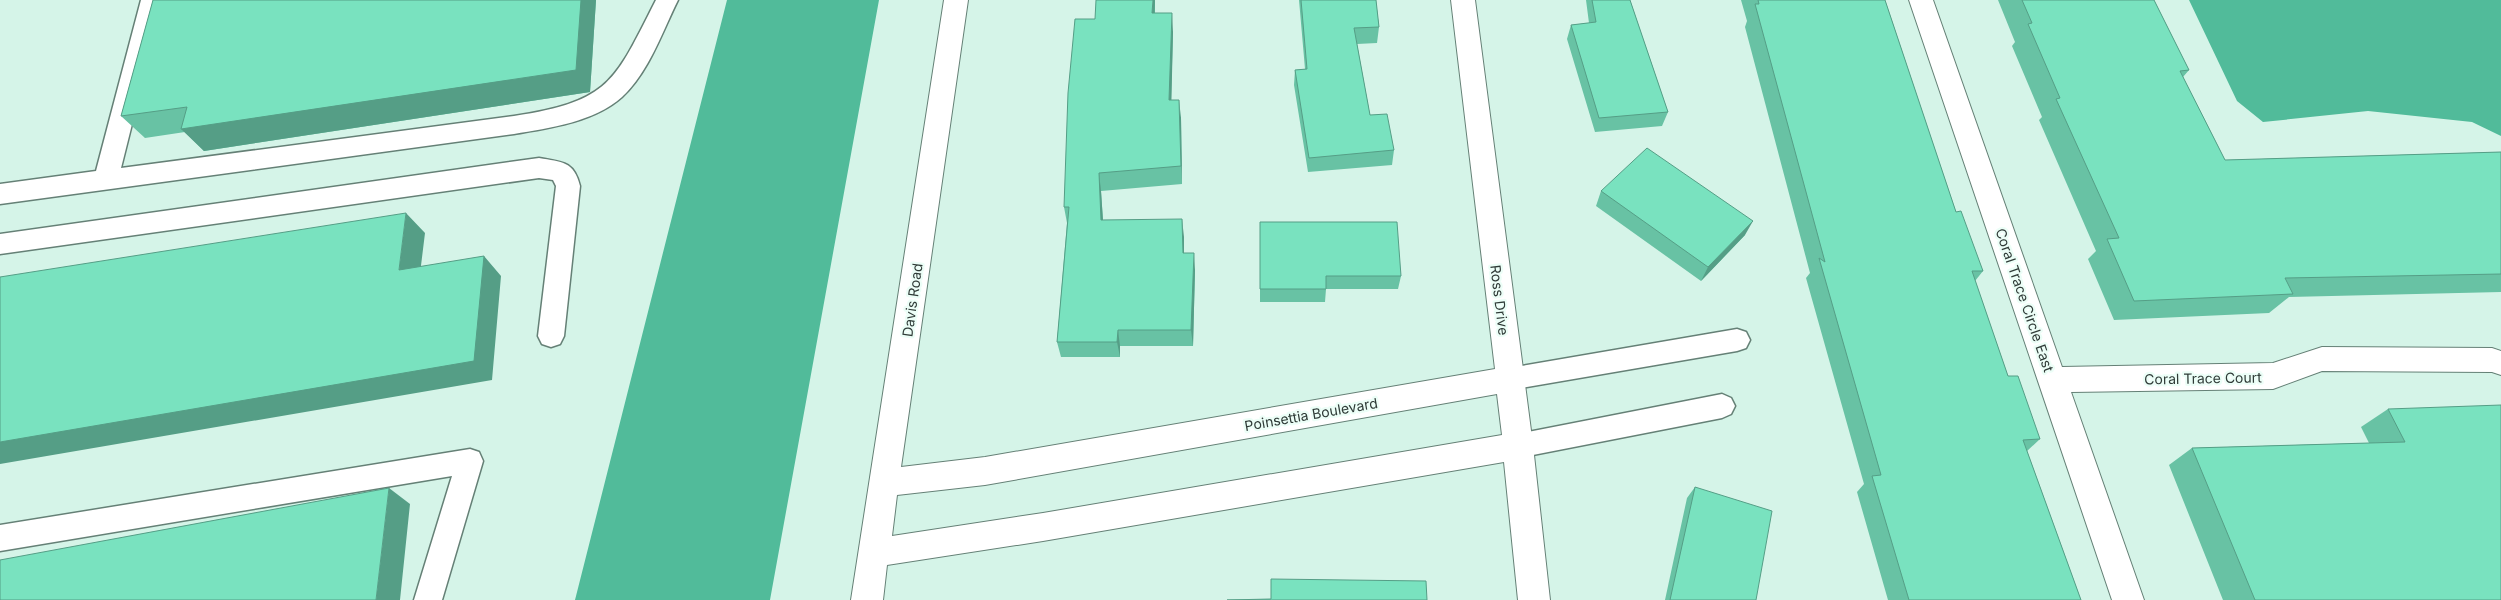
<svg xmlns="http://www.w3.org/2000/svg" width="2501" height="600" font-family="Inter,sans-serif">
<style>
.water{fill:#51bb9a}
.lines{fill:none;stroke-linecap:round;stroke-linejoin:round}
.lane-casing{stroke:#658076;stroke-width:3}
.street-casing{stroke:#658076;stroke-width:2}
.lane{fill:#fff;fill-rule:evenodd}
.street{fill:#fff;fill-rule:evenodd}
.wall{fill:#68c2a4}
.shaded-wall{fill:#559e86}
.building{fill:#79e2bf;stroke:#559e86}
.labels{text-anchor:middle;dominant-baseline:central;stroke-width:4.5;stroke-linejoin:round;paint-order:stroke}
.street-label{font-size:14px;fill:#2f3b37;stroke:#ecfef7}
</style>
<rect width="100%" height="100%" fill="#d5f4e8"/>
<path class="water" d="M727 0H879L770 600H575Z
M2189 0H2501V136L2472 122 2368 111 2263 122 2237 101Z"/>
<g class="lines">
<defs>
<path id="lane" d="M141 0H163L121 168 514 116C611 101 614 82 656 0H678C662 32 649 72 622 97 594 122 550 128 514 134L0 204V184L96 171Z
M539 158C562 162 574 161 580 186L564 336 560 344 551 347 542 344 538 336 556 186 553 180 539 178 0 254V234Z
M1737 329 1746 332 1750 340 1746 348 1737 351 1510 390 1501 387 1497 379 1501 371 1510 368Z
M1722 394 1731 398 1735 406 1731 414 1722 418 1518 458 1509 455 1505 446 1509 437 1518 434Z
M470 449 479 452 483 461 442 600H414L452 476 0 551V525Z"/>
<path id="street" d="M944 0H968L901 467 985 457 1495 369 1451 0H1475L1533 446 1550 600H1518L1504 462 1043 541 887 565 883 600H851ZM1497 394 1502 435 1043 513 892 536 897 495 985 485Z
M1909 0H1933L2062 367 2273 363 2322 347 2492 348 2501 351V375L2492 372 2322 371 2273 389 2071 392 2144 600H2112Z"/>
</defs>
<use href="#lane" class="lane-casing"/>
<use href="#street" class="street-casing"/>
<use href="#lane" class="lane"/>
<use href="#street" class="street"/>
</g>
<path class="wall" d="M153 0H596L590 92 204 151 185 132 145 138 121 116Z
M1155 0V13L1173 32 1171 100 1181 118 1182 184 1101 191 1103 220 1184 237V253L1195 270 1193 346H1120V357H1061L1057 342 1067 223 1064 207Z
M1299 0H1376L1379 27 1377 43 1357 44 1370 115 1394 150 1392 165 1308 172 1294 85 1295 70 1305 69Z
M1586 0H1630L1668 112 1662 126 1595 132 1567 39 1571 25 1589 23Z
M1741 0H1885L1956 212 1983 271 1975 281 2008 376 2040 439 2027 451 2081 600H1888L1857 492 1864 484 1806 278 1810 273 1745 27 1747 21Z
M1998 0H2154L2189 70 2183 77 2225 160 2501 152V292L2289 297 2269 313 2114 320 2088 259 2096 251 2039 120 2042 117 2012 46 2015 42Z
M1601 191 1745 235 1701 281 1596 206Z
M1260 222 1401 276 1398 289H1326L1325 302H1260Z
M2388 409 2501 600H2223L2169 465 2192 448 2369 443 2361 427Z
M1695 487 1756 600H1665L1687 498Z"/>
<path class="shaded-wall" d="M581 0H596L590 92 204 151 181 129Z
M1153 0H1155L1154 32 1152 13Z
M1172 13 1173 32 1171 118 1169 100Z
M1179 100 1181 118 1182 184 1181 166Z
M1099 173 1101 191 1104 237 1101 220Z
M406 213 425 233 418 290 399 270Z
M1182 219 1184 237V270L1183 253Z
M1753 221 1745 235 1701 281 1708 267Z
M1194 253 1195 270 1193 346 1191 330Z
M484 256 501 276 492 380 0 464V442Z
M1118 330 1120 346V357L1117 342Z
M389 488 410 504 400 600H376Z"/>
<path class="building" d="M153 0H581L576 70 181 129 187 107 121 116Z
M1096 0H1153L1152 13H1172L1169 100H1179L1181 166 1099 173 1101 220 1182 219 1183 253H1194L1191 330H1118L1117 342H1057L1069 207H1064L1068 93 1075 19H1095Z
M1301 0H1376L1379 27 1354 28 1370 115 1387 114 1394 150 1309 158 1295 70 1307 69Z
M1592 0H1630L1668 112 1599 118 1571 25 1596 22Z
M1758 0H1885L1956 212 1961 211 1983 271H1972L2008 376H2018L2040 439 2023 440 2081 600H1909L1872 476 1881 475 1819 258 1825 262 1755 4H1759Z
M2022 0H2154L2189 70 2180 71 2225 160 2501 152V274L2285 278 2293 294 2134 301 2107 239 2119 238 2056 99 2060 98 2028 24 2032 23Z
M1647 148 1753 221 1708 267 1601 191Z
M406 213 399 270 484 256 474 361 0 442V277Z
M1260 222H1397L1401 276H1326V289H1260Z
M2501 405V600H2255L2192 448 2405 442 2388 409Z
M1695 487 1772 511 1756 600H1670Z
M389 488 376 600H0V560Z
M1271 579 1426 581 1427 600H1227L1271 599Z"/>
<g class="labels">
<g class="street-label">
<text transform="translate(912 300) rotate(-82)">Davis Road</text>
<text transform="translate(1500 300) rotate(83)">Ross Drive</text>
<text transform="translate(2025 300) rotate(71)">Coral Trace Circle East</text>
<text transform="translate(2203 378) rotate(-1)">Coral Trace Court</text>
<text transform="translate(1311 414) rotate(-10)">Poinsettia Boulevard</text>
</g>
</g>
</svg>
